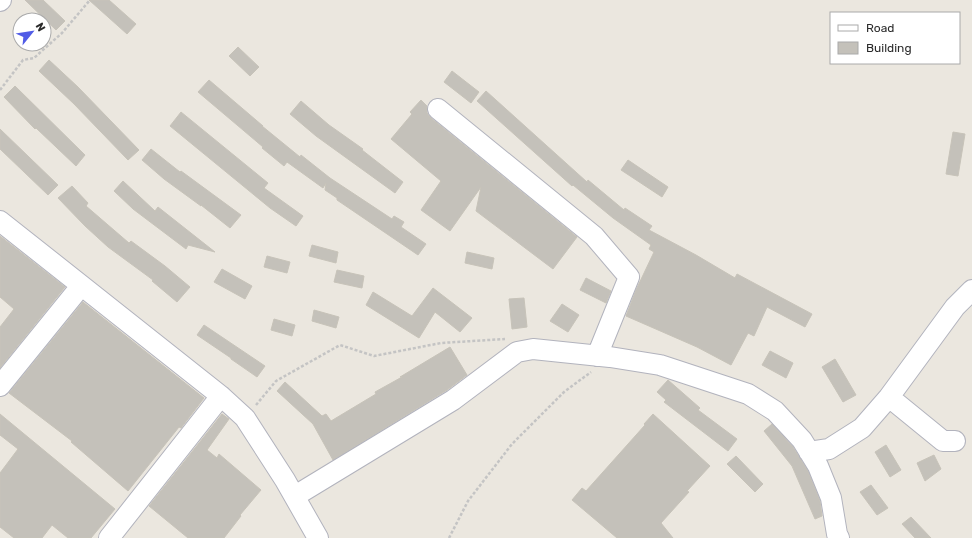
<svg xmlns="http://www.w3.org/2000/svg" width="972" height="538" font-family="Rubik,sans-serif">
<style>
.building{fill:#c4c1ba;stroke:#c7c3b9}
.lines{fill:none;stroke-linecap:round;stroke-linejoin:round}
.minor-casing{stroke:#b2b3bd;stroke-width:22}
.path{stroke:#c4c4c4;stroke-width:2.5;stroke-dasharray:3 2;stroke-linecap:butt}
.minor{stroke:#fff;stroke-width:20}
</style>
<rect width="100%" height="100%" fill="#ebe7df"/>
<path class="building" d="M25 0H43L65 21 56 30Z
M89 0H109L136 24 127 34Z
M238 47 259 67 250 76 229 56Z
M49 60 78 87 139 150 128 160 74 104 39 71Z
M452 71 479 92 471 103 444 82Z
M209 80 263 126H262L300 157 301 155 330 178 392 219 394 216 404 222 401 227 426 244 418 255 337 200V198L325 190 326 183 323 188 287 162 284 166 262 148 263 147 198 92Z
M15 86 85 155 76 166 36 128 35 129 4 97Z
M486 91 587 182 588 180 624 210 625 208 652 226 649 230 696 255 735 278 737 274 812 314 805 327 767 307 754 336 748 333 731 365 697 347 626 316 636 290 654 252 649 249 651 245 613 218 573 185 572 186 477 101Z
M421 100 427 106V113L431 118 577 237 553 269 476 211 481 187 450 231 421 210 441 181 391 139 412 114 410 112Z
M301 101 329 125 363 149 362 150 403 182 395 193 316 136 290 114Z
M181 112 268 183 264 188 303 216 296 226 270 208 170 126Z
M0 129 58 185 48 195 0 149Z
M953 132 965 134 958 176 946 174Z
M151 149 180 172 181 171 241 215 230 228 201 205V206L164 179 142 160Z
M628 160 668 187 662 197 621 170Z
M123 181 155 211 158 207 215 252 188 245 186 249 133 209 114 191Z
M72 186 88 203 86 206 129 243 131 241 165 266 190 287 177 302 152 281 153 280 108 247 85 226 58 198Z
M0 236 65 287 0 368V327L14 309 0 297Z
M312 245 338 252 336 263 309 256Z
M467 252 494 258 492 269 465 263Z
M267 256 290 262 287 273 264 267Z
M222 269 252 286 245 299 214 282Z
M337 270 364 276 362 288 334 282Z
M586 278 611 291 606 303 580 290Z
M433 288 472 318 460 332 435 312 419 338 366 305 373 292 412 316Z
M524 298 527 327 512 329 509 299Z
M83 302 204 398 181 428 179 427 128 491 71 442 72 441 9 393Z
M562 304 579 315 568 332 550 321Z
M314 310 339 317 336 328 312 321Z
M274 319 295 325 292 336 271 330Z
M204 325 265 366 257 377 231 359V358L197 335Z
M450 347 467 375 447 390 333 460 313 424 277 391 285 382 322 416 326 414 331 421 376 394 375 392 402 377H400Z
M770 351 793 363 786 378 762 365Z
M835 359 856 395 843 402 822 367Z
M668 380 700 408 698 410 737 439 728 451 664 402 666 400 657 392Z
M0 414 115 509 91 538H68L52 525 42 538H14L0 527V473L18 449 0 435Z
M222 414 229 419 207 450 217 458 219 454 261 490 240 515 241 516 224 538H188L149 506Z
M653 414 710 466 687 491 689 492 661 523 673 538H617L572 500 582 488 586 491 645 425 644 424Z
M772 424 793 447 808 471 820 501 822 516 815 519 792 466 764 431Z
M886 445 901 470 890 477 875 452Z
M934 455 941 469 925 481 917 463Z
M736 456 763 484 755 492 727 464Z
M871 485 888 508 877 515 860 492Z
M911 517 931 538H915L902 524Z"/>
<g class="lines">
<defs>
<path id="minor" d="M0 1 1 0
M438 109 594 236 629 277 597 356
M0 221 221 396 245 418 285 480 318 538
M0 386 81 286
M889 397 943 441H955
M809 452 829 449 862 428 889 397 955 307 972 290
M295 496 453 400 517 352 533 349 610 357 660 365 748 394 775 411 802 440 818 466 831 498 837 534 839 538
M109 538 221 396"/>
</defs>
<use href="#minor" class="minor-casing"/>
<path class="path" d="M0 90 23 60 34 58 62 33 90 0
M256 405 276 381 340 345 374 356 441 343 505 339
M449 538 468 501 512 444 564 392 591 372"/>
<use href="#minor" class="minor"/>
</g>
<rect x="830" y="12" width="130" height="52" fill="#ffffff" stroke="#aaaaaa"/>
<rect x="838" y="25" width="20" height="6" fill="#ffffff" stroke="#aaaaaa"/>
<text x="866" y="32" font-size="12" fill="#2b2b2b">Road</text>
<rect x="838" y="42" width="20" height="12" fill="#c4c1ba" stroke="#aaaaaa"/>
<text x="866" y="52" font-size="12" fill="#2b2b2b">Building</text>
<g transform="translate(32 32) rotate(60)"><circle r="19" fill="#ffffff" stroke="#aaaaaa"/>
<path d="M0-3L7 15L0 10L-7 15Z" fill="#515ce6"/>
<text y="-6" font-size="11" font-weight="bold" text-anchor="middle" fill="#2b2b2b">N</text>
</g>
</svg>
